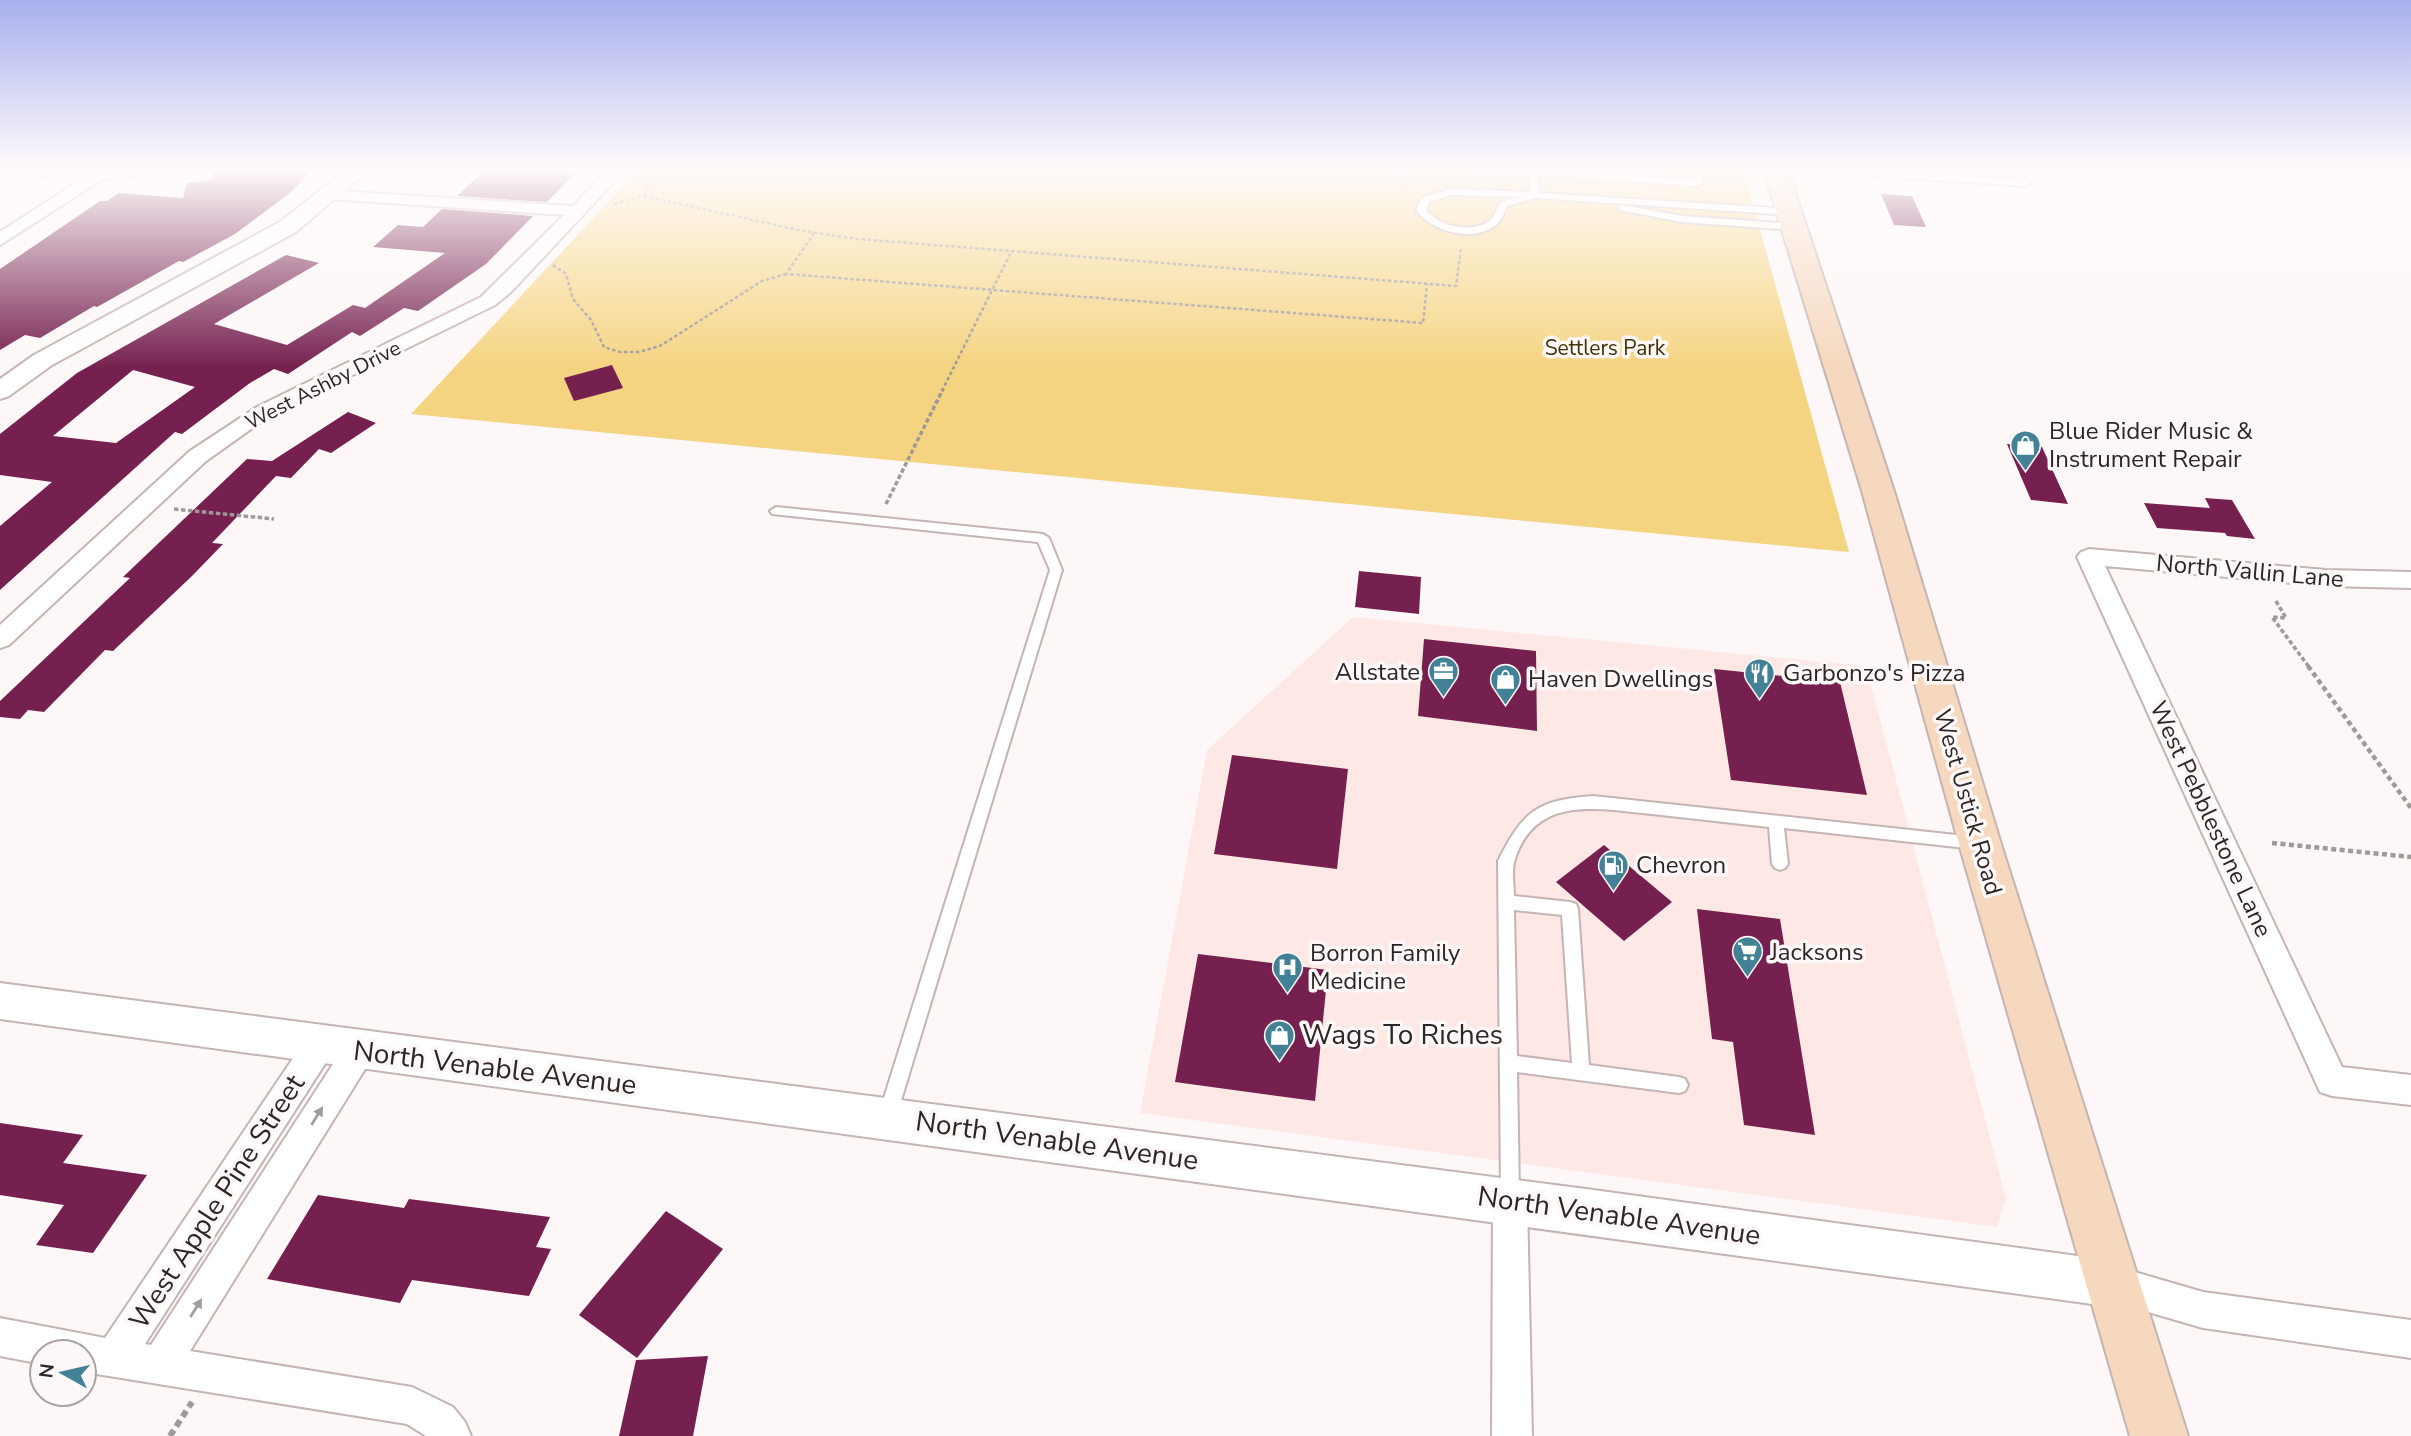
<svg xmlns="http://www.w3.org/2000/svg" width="2411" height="1436" font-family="'Nunito Sans',sans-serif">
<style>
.built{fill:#fde8e6}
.green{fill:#f5d481}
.building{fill:#75204e;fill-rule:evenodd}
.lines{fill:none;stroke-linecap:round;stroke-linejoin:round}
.service-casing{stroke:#c4b4b3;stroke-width:4}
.minor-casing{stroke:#c4b4b3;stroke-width:4}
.tertiary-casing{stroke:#c4b4b3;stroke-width:4}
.secondary-casing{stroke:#c4b4b3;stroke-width:4}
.path-far3{stroke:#9f9998;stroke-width:2.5;stroke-dasharray:3.5 2.5;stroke-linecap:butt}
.path-far2{stroke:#9f9998;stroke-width:3.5;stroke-dasharray:4.5 2.5;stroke-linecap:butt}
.path-far1{stroke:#9f9998;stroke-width:4.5;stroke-dasharray:5 3.5;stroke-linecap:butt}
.path{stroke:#9f9998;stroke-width:6;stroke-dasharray:7 4.5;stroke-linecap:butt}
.service{fill:#fff;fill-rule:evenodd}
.minor{fill:#fff;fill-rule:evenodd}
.tertiary{fill:#fff;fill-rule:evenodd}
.secondary{fill:#f5d8be;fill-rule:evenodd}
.oneway{fill:#a09d9d}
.labels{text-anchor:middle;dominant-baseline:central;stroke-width:7;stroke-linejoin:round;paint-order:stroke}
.far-park-label{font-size:21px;fill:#403003;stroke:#fef7f7}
.far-street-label{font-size:21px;fill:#2c2625;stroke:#fef7f7}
.poi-label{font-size:24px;fill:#2c2625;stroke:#fef7f7;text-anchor:start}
.street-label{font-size:24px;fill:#2c2625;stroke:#fef7f7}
.near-poi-label{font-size:28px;fill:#2c2625;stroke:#fef7f7;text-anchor:start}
.near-street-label{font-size:28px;fill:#2c2625;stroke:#fef7f7}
</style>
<rect width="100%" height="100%" fill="#fef7f7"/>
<path class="built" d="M1353 617 1866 666 2006 1199 1997 1227 1140 1113 1207 750Z"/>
<path class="green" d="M640 168H1743L1849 552 411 414Z"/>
<path class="building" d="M241 168H314L291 192 235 234 183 262 179 261 97 307 94 306 40 338 25 335 0 350V269L100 201H107L119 193 183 198 187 183 212 180 213 172Z
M487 168H549L578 170 547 202 457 196Z
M1881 194 1912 196 1926 227 1894 225Z
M442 209 533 216 486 264 418 311 404 308 360 336 352 332 288 374 274 369 250 383 182 434 175 432 0 590V526L52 482 0 475V434L77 373 286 255 319 263 214 324 287 345 353 305 365 308 445 253 373 247 398 225 423 227ZM133 370 195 387 116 443 53 436Z
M612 365 623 388 574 401 564 378Z
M348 412 376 423 331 453 319 449 291 478 276 476 212 543 223 544 192 576 113 651 105 650 44 712 28 710 20 719 0 717V701L130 578 123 577 247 459 272 461Z
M2007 444 2042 447 2068 504 2031 500Z
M2205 498 2232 500 2255 539 2227 536 2225 533 2157 528 2144 503 2210 508Z
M1359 571 1421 577 1419 614 1355 607Z
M1424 639 1536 651 1537 731 1418 716Z
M1714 669 1840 682 1867 795 1731 780Z
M1232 755 1348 769 1337 869 1214 854Z
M1604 845 1672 902 1624 941 1556 882Z
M1697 909 1780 919 1815 1135 1744 1125 1733 1042 1712 1039Z
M1198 954 1328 970 1315 1101 1175 1082Z
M0 1123 83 1135 63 1163 147 1175 93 1253 36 1245 64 1205 0 1195Z
M318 1195 404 1208 409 1199 550 1217 536 1247 551 1249 529 1296 412 1280 400 1303 267 1279Z
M666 1211 723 1249 637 1358 579 1315Z
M708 1356 693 1436H619L636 1360Z"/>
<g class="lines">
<defs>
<path id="service" d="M1466 168H1510L1694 180 1692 168H1700L1703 183 1699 186 1538 175 1539 193 1790 209 1795 212 1790 215 1535 198 1507 206C1504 212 1502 220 1496 225 1473 243 1433 232 1416 210L1422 198 1450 189 1530 192 1529 174 1470 171ZM1451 195 1518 197 1501 202C1497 208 1495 217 1489 221 1470 234 1439 226 1426 210L1429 202Z
M1795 168H1839L2026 180 2030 183 2026 186 1799 171Z
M1622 205 1682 216 1795 224 1800 227 1795 230 1682 222 1619 210V206Z
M776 507 1043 534 1049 538 1062 570 896 1117 893 1123 887 1125 881 1123 878 1117 1050 570 1038 542 772 514 770 511Z
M1593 796 1975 837 1980 839 1983 843 1980 847 1975 849 1784 828 1788 864 1785 868 1780 870 1775 868 1772 864 1769 827C1730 823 1691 818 1652 814 1599 809 1536 794 1515 859 1511 870 1514 885 1514 896L1570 902 1576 904 1578 909 1589 1065 1679 1077 1685 1079 1688 1085 1685 1091 1679 1093 1517 1072 1519 1195 1517 1201 1510 1204 1503 1201 1501 1195 1498 861C1523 811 1537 800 1593 796ZM1514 910 1562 915 1572 1063 1517 1056Z"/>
<path id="minor" d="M0 168H170L162 173 103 179 0 245V232L82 179 6 173 0 171Z
M610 168H627L511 292 495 305 271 415 206 461 9 645 0 648V625L190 451 257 407 481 297 564 215 329 199 323 198 321 194 323 190 573 206Z
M2089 549 2326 570 2411 572V588L2326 586 2105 566 2342 1067 2411 1075V1105L2332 1096 2320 1092 2077 557 2081 552Z
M319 1031 330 1036 335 1046 330 1056 145 1344 151 1345 348 1041 359 1036 370 1041 375 1051 370 1061 190 1351 412 1387 453 1407 465 1422 471 1436H426L407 1424 84 1372V1352H42V1364L0 1356V1318L105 1338 308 1036Z
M1510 1183 1522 1188 1527 1200 1532 1436H1492L1493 1200 1498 1188Z
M2114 1266 2203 1292 2411 1320V1358L2203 1328 2114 1302 2101 1297 2096 1284 2101 1271Z"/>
<path id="tertiary" d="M348 168H371L296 232 52 365 9 396 0 399V379L34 355 280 222Z
M0 983 1586 1189 2114 1261 2130 1268 2137 1284 2130 1300 2114 1307 0 1019Z"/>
<path id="secondary" d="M1763 168H1787L1894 491 2001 844 2188 1436H2130L1959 844 1862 491Z"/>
</defs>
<use href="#service" class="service-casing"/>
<use href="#minor" class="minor-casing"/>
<use href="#tertiary" class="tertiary-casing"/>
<use href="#secondary" class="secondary-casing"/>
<path class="path-far3" d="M655 168 644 196 803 231 858 239 1456 286 1461 248
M1395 168 1405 186
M614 204 644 196
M814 233 786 274 1423 323 1427 284
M553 265 566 274 573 299 591 320 604 347 620 352H639L660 346 762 281 786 274
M942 391 1012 250"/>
<path class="path-far2" d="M886 504 943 389
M174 509 274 519
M2276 601 2286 618 2272 617 2309 667"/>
<path class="path-far1" d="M2308 666 2411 808
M2272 843 2411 857"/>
<path class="path" d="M170 1436 192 1402"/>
<use href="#service" class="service"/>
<use href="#minor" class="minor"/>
<use href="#tertiary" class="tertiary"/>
<use href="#secondary" class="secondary"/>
</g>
<defs><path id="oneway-solid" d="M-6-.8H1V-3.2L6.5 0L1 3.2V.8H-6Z" transform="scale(1.75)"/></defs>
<g class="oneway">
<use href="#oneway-solid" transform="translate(317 1116) rotate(-58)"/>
<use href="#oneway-solid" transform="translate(196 1308) rotate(-58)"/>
</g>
<linearGradient id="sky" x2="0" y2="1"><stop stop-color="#a8b0ee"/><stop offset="0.46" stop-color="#fffbfb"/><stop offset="1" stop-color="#fffbfb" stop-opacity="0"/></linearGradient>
<rect width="2411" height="369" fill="url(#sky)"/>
<defs>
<symbol id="shop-pin" viewBox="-11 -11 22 30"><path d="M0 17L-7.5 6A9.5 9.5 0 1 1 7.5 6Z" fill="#428196" stroke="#fef7f7"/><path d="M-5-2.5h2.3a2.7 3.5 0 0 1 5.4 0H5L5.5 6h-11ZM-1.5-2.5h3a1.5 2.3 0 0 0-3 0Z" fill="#fff"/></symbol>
<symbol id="office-pin" viewBox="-11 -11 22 30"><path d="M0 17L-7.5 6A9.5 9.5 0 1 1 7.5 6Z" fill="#428196" stroke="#fef7f7"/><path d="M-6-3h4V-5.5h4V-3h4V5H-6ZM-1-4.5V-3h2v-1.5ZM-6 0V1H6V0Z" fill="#fff"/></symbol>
<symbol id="restaurant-pin" viewBox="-11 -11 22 30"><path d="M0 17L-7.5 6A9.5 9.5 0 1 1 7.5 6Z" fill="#428196" stroke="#fef7f7"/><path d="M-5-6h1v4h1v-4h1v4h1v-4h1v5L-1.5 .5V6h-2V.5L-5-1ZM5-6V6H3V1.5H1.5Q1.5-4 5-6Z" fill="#fff"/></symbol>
<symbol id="fuel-pin" viewBox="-11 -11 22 30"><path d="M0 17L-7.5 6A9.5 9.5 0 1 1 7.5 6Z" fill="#428196" stroke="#fef7f7"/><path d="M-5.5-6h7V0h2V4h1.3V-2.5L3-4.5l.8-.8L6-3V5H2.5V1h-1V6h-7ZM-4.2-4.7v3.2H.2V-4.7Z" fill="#fff"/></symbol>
<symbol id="supermarket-pin" viewBox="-11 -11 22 30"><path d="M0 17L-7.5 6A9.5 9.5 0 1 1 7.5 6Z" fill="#428196" stroke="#fef7f7"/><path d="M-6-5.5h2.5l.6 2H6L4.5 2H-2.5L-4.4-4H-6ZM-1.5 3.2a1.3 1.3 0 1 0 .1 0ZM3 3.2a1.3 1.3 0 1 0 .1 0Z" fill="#fff"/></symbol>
<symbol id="hospital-pin" viewBox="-11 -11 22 30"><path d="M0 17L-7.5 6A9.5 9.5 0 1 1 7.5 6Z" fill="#428196" stroke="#fef7f7"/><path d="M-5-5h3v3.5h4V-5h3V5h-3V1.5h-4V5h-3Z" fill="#fff"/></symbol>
</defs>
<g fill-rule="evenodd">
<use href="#shop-pin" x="2008" y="428" width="35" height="47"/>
<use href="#office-pin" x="1426" y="654" width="35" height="47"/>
<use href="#restaurant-pin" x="1742" y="656" width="35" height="47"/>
<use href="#shop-pin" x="1488" y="662" width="35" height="47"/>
<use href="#fuel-pin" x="1596" y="848" width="35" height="47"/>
<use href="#supermarket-pin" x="1730" y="934" width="35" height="47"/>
<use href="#hospital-pin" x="1270" y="950" width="35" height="47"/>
<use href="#shop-pin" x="1262" y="1018" width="35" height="47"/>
</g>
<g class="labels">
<g class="far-park-label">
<text x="1605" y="348">Settlers Park</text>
</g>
<g class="far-street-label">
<text transform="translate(323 385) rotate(-27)">West Ashby Drive</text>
</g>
<g class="poi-label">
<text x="2049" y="431">Blue Rider Music &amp;<tspan x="2049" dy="28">Instrument Repair</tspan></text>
<text x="1420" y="672" text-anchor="end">Allstate</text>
<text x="1783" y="673">Garbonzo's Pizza</text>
<text x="1528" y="679">Haven Dwellings</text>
<text x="1636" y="865">Chevron</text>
<text x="1770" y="952">Jacksons</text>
<text x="1310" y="953">Borron Family<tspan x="1310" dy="28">Medicine</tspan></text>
</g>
<g class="street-label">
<text transform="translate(2250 571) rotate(5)">North Vallin Lane</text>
<text transform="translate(1968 802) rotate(74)">West Ustick Road</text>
<text transform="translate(2211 819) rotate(65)">West Pebblestone Lane</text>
</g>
<g class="near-poi-label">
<text x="1302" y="1035">Wags To Riches</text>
</g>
<g class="near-street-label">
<text transform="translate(495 1068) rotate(7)">North Venable Avenue</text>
<text transform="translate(1057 1141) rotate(8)">North Venable Avenue</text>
<text transform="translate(217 1202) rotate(-57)">West Apple Pine Street</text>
<text transform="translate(1619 1216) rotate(8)">North Venable Avenue</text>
</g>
</g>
<g transform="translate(63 1373) rotate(278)"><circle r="33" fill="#fef7f7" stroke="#aaa3a3" stroke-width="2"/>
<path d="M0-5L12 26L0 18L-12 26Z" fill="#428196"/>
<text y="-10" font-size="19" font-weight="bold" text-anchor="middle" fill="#2c2625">N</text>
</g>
</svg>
